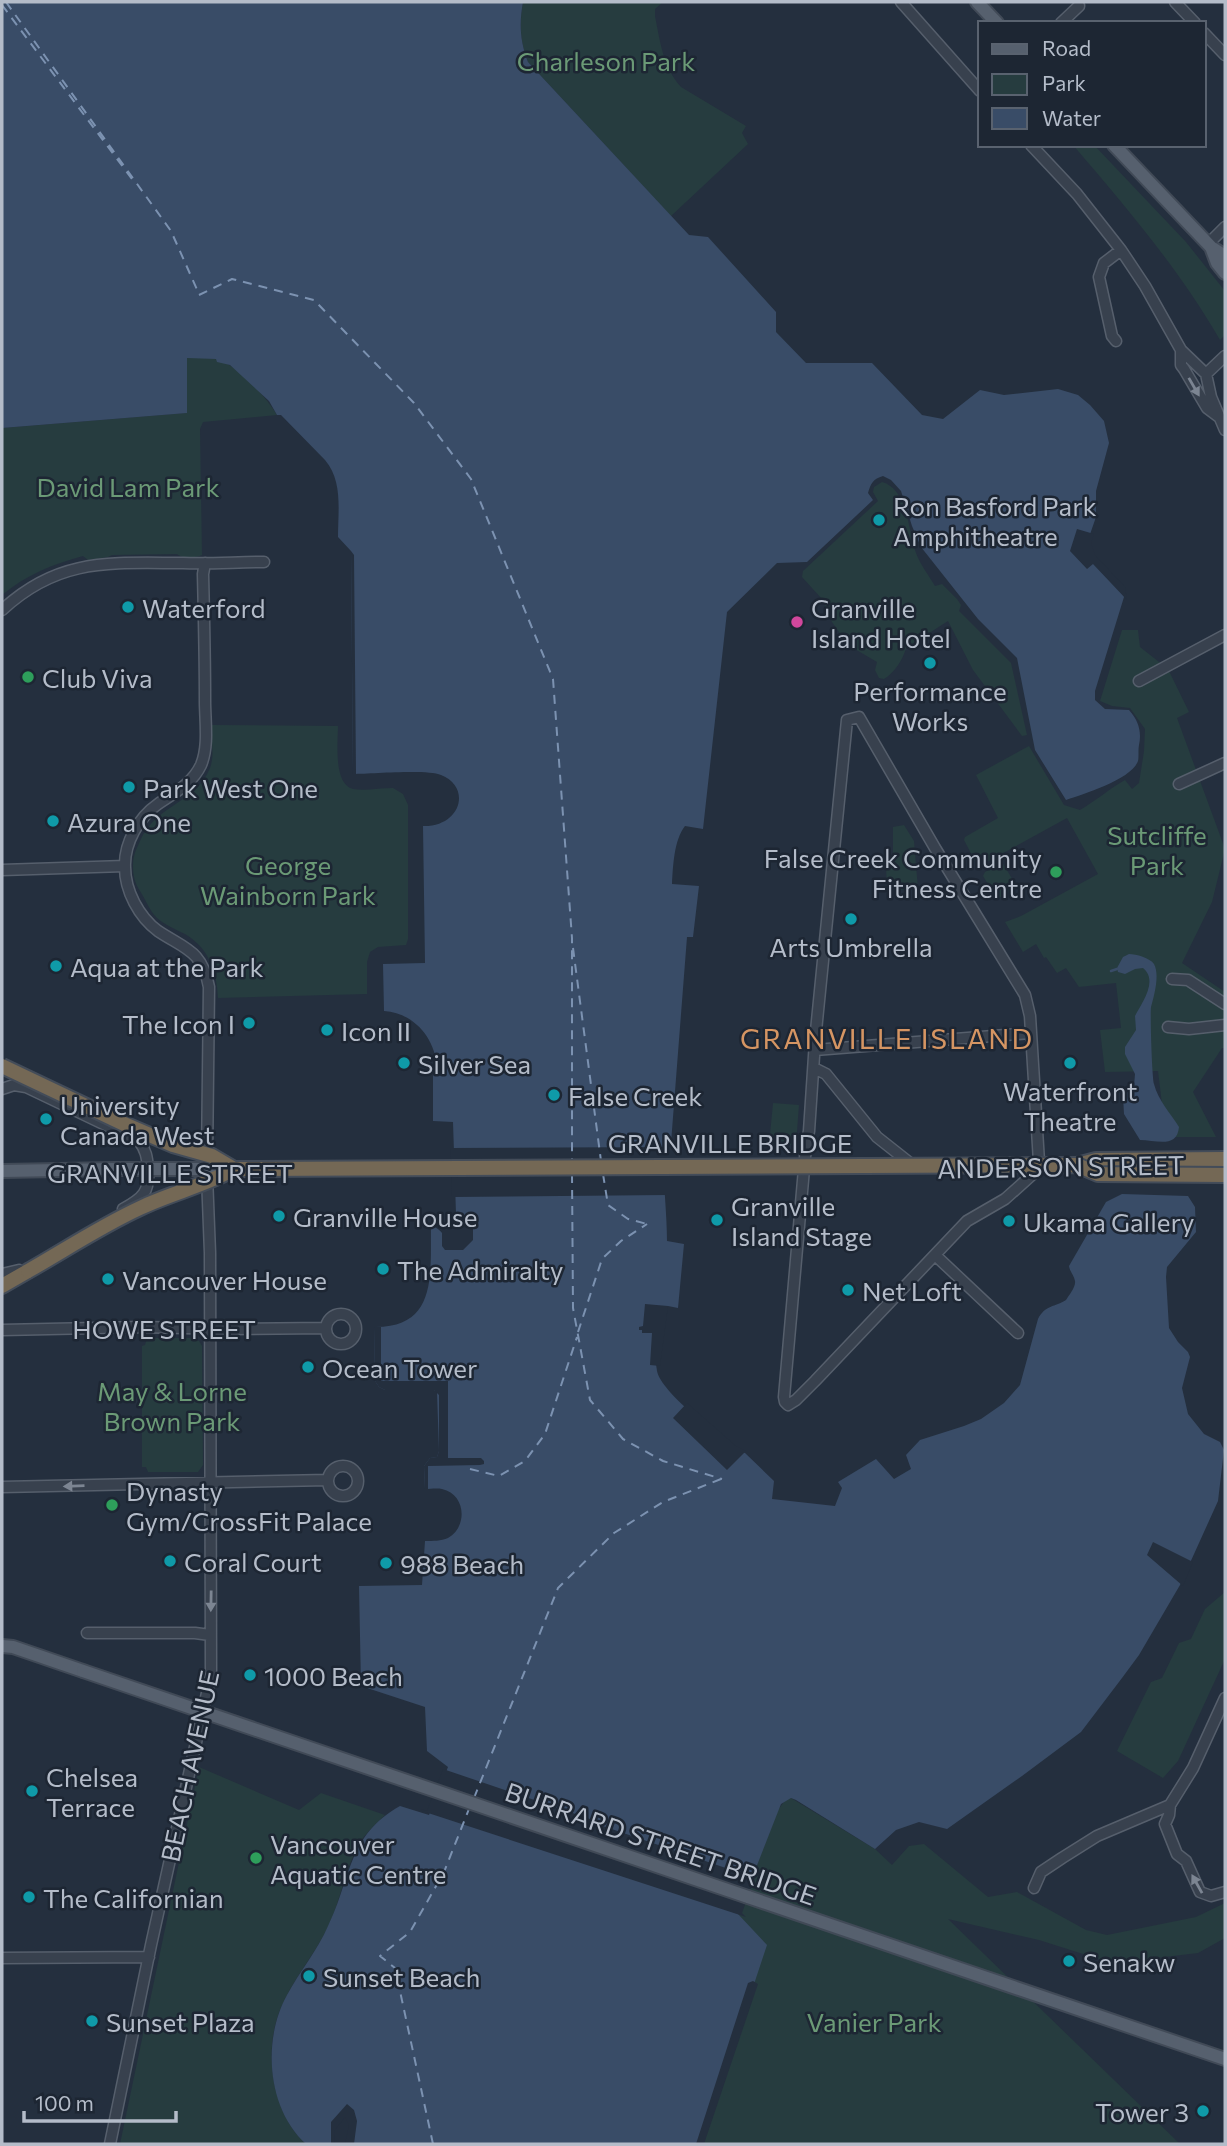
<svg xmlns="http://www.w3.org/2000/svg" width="1227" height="2146" font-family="Commissioner,sans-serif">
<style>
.green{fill:#263c3f}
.water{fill:#394c67}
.pier{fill:#242f3e}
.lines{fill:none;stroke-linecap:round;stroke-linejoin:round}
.stream{stroke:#394c67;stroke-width:2.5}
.ferry{stroke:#7c92b1;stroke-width:2;stroke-dasharray:9 7;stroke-linecap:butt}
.minor-casing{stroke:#565f6c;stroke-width:13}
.major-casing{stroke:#414a57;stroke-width:16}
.highway-casing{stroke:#434c59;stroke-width:18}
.minor{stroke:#38414e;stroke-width:10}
.major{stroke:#56606e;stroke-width:12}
.highway{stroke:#746855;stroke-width:14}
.major-bridge-casing{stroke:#414a57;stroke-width:16;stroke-linecap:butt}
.highway-bridge-casing{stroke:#434c59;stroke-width:18;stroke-linecap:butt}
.major-bridge{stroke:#56606e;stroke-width:12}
.highway-bridge{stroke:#746855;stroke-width:14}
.oneway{fill:#7c8592}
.culture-dot{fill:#0f9aa8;stroke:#1d2633;stroke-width:2.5}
.hotel-dot{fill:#d1479c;stroke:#1d2633;stroke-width:2.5}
.leisure-dot{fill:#2e9e5b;stroke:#1d2633;stroke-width:2.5}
.labels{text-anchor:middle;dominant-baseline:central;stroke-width:5;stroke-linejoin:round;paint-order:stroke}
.park-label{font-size:26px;fill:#6b9a76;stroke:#1d2633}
.poi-label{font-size:26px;fill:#b4bcc9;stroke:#1d2633;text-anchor:start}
.street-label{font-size:26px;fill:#b4bcc9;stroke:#1d2633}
.neighbourhood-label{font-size:28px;letter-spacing:2px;fill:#d59563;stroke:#1d2633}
</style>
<rect width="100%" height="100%" fill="#242f3e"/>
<path class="green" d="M523 2H663L655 9V16C660 41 663 67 681 87L746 126 742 133 748 144 671 216 528 62C520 41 519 24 523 2Z
M1073 145H1094L1186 242 1225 291V335L1220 340C1179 269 1126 207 1073 145Z
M187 358C196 358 206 357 215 359 235 362 267 398 277 415L203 422 200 429 202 555C197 558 182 559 177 554L112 555 108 557 88 560 83 556C53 564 26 575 2 595V428L186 413Z
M882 482C908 489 908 531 916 553 920 564 929 576 935 586L942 584 957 599 961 605 959 611 1011 663 1027 735 1022 736 973 670 948 621 906 648C903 660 894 673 884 679L879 678 875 670 877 662 848 645 832 622 822 599 802 577 803 571 878 501 873 492 874 487Z
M1122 630H1138L1140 647 1168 669 1189 712 1177 718 1225 849 1212 902 1182 963 1225 992V1048H1222L1193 1092 1216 1137H1166L1158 1071 1105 1072 1100 1030 1121 1028 1116 983 1079 987 1066 968 1057 973 1046 957 1044 958 1036 944 1023 952 1005 922 1021 916 1098 874 1067 818 978 867 964 840 965 837 998 818 976 775 1029 746 1064 805 1080 810C1097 800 1109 789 1125 780L1132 789 1139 783 1144 751 1145 729 1130 708 1112 706 1100 701Z
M210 725 338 726C338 742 333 784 353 789 365 791 381 788 393 788L403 794 408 805V939L406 945 378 947 370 952 367 962V994L218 998C217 972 209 948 185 934 175 929 165 925 157 918 149 910 146 900 140 891 135 883 133 876 133 866 133 855 136 850 140 841 157 803 196 804 210 768 215 755 211 739 210 725Z
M904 825 914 841 918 889 887 891 886 866 893 865V827Z
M1002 862 1014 882 1012 883 1015 889 997 899 983 876 985 872Z
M773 1103 799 1105 796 1145H769Z
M147 1338H194L199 1341 202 1346 203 1465 198 1472H148L146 1467H142V1346L145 1345Z
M1225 1592V1659L1178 1761 1163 1778 1117 1751 1151 1682 1162 1678 1179 1643 1191 1639 1205 1609Z
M199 1767 299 1810 321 1793 385 1815C377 1823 367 1832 360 1842 345 1868 341 1900 328 1927 314 1956 292 1980 280 2010 263 2052 272 2113 306 2144H120Z
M791 1798 875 1849 892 1865 909 1846 924 1844 988 1897 1017 1892 1086 1930 1107 1935 1196 1917 1225 1903V1938L1198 1953 1148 1959 1102 1960 1039 1940 948 1919 1180 2144H701L738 1914 778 1810 786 1799Z"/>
<path class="water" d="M2 2H523C519 24 520 41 528 62L689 235 708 237 776 312V332L806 363H872L922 415 943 419 980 390 1004 395 1058 389 1078 395 1090 405 1104 421 1109 443 1096 491V517L1087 543 1092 557 1123 589 1124 597 1095 691V700L1105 709 1129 710C1138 720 1142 731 1139 745 1138 750 1139 757 1138 761 1131 780 1083 794 1066 800L1035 750 1017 658 978 619 921 547 912 526 901 491 891 480 883 476C873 479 871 483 868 493L873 500 807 562 777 563 727 612 703 829 685 826C674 840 673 866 672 884L699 886 693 937H687L671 1143 664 1144C662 1177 667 1209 667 1241L684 1244 678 1308 668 1306 664 1310C661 1329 653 1352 657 1371 661 1392 717 1434 734 1449L745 1453 774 1481 772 1499 835 1506 842 1488 838 1482 876 1459 894 1479 911 1469 906 1455 920 1440 964 1426 981 1419 1004 1403 1020 1385 1038 1319C1045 1305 1055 1307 1066 1300 1069 1295 1076 1287 1075 1281 1074 1275 1070 1272 1069 1266L1106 1202 1122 1194 1188 1196 1195 1207 1196 1232 1167 1267 1166 1277 1169 1328 1178 1342 1188 1352 1190 1357 1182 1388 1188 1414 1204 1434 1220 1442 1224 1450 1218 1501 1180 1585 1139 1655 1122 1678 1081 1732 1022 1776 947 1829 919 1822 896 1830 875 1849 796 1800 791 1798 781 1804 738 1914 767 1945 701 2144H348L352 2133 347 2113 332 2128 331 2144H306C267 2109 262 2040 287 1995 300 1971 317 1951 328 1926 352 1877 347 1836 400 1806L429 1815 448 1767 427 1751 425 1707 361 1686 359 1586 422 1585 425 1541C433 1541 441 1541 448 1538 468 1527 466 1494 442 1489 437 1488 430 1489 425 1489L424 1466 430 1458 437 1457 439 1451 437 1392 434 1390H385L379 1387 375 1381 374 1327C439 1328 430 1271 431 1224L442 1232 458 1218 456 1214 453 1122 433 1121V1068L437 1067C435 1038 414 1013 384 1011L383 964 425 963 423 826C461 827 472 787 441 775 427 769 371 774 353 774L351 551 338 537C338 510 343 481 325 460L281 415H277L269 401 230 365 217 362 216 359 187 358V413L2 428Z
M1129 954C1136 954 1150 958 1154 964 1160 975 1154 996 1151 1007 1150 1013 1152 1078 1154 1084 1158 1100 1171 1114 1179 1127 1177 1149 1156 1140 1140 1140L1124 1114 1123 1096 1134 1086 1135 1074 1125 1054V1047L1136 1030 1135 1016C1141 1004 1159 981 1143 968L1135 969 1125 974 1118 972 1117 968 1123 957Z"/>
<path class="pier" d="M1077 529 1094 534 1091 543 1095 555 1125 587 1127 600 1093 564 1087 569 1070 551Z
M351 551 354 555 356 774H353Z
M667 1147V1195L452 1197 450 1148Z
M454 1218 456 1220 470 1219 473 1223V1240L463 1250H445L442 1246V1233L436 1226 439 1224 442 1228Z
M645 1304 668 1306 660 1366 650 1365 652 1333H642V1330H639V1327L643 1326Z
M374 1327H381V1381H448V1458H481L484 1461V1464L480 1465 428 1466V1489H425L424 1466 430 1458 437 1457 439 1451V1395L434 1390H385L379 1387 375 1381Z
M687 1403 736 1446 746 1451 727 1470 673 1418Z
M1153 1542 1193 1562 1183 1586 1147 1555Z
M443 1769 590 1819 597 1824 755 1878 742 1913 746 1917 422 1811 420 1809 427 1811Z
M753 1981 758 1984 704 2144H696L748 1983Z
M347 2104 354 2110 357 2121 354 2144H345L349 2125 345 2117 335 2130 334 2144H331V2122Z"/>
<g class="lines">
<path class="stream" d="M1111 971 1117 969"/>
<path class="ferry" d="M6 2 171 231 199 294
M2 5 135 183
M199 295 232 279 314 300 414 403 471 479 553 679 572 938V1162
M573 948 601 1161
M572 1174 573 1308 590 1400 623 1439 663 1461 722 1479
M603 1174 608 1205 628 1219 647 1224
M578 1332 602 1259 621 1241 647 1224
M470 1469 499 1476 525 1461 545 1434 577 1337
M474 1798 558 1588 614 1533 663 1502 721 1479
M433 2144 395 1968 380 1956 410 1932 444 1872 469 1809"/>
<defs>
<path id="minor" d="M901 2 980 91
M1175 2 1195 23
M1061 23 1079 6
M1204 33 1225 55
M1031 145 1077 194 1121 250 1145 286 1181 350 1206 374 1211 397 1225 430
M1208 244 1225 227
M1116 341 1112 336 1099 277 1104 263 1121 250
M1181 350V365L1184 369 1207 408 1219 417
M1206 374 1225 356
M205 563 203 574C204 616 205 659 205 701 205 721 209 746 201 765 192 784 175 792 158 804 139 817 124 843 125 867 125 891 139 917 158 931 185 949 202 950 209 987L207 1161
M2 610C59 557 111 563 183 563 210 564 237 562 264 562
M1139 681 1225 635
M859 717 935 848 1025 995 1030 1016 1039 1162 1033 1174 1005 1199 967 1221 815 1381 796 1400 788 1405 785 1402 784 1397 806 1146 809 1131 815 1041 847 720Z
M1179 784 1225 763
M2 870 125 866
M1172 979 1188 980 1225 1004
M1168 1027 1189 1029 1225 1025
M815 1050 1030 1033
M814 1068 826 1074 877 1137 915 1167
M2 1089 14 1085 26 1087 139 1141C146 1150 147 1157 148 1168 150 1192 143 1198 123 1209
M1115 1168 1149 1166
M935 1255 1018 1333
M2 1274 19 1270
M326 1329a15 15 0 1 1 30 0a15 15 0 1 1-30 0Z
M2 1330 141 1327 228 1329 326 1328
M328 1481a15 15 0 1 1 30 0a15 15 0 1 1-30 0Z
M2 1487 328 1480
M87 1633H195L210 1635
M1170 1805 1169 1815 1165 1824 1177 1854 1186 1861 1200 1892 1211 1896 1225 1892
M1034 1888 1041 1872 1062 1858 1097 1836 1170 1805 1193 1768 1225 1698
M2 1958 149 1957
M110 2144 151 1945 211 1675 210 1253 207 1176"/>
<path id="major" d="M977 2 997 23
M1114 145 1211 247 1225 256
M1211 247 1217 263 1225 273
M2 1171 115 1169
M2 1646 13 1647 83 1671
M748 1897 1225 2059"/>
<path id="highway" d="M1077 1165 1096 1160 1225 1159
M2 1286 28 1271"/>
</defs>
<use href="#minor" class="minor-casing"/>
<use href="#major" class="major-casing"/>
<use href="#highway" class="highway-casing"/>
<use href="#minor" class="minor"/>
<use href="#major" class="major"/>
<use href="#highway" class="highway"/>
<defs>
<path id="major-bridge" d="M115 1169H234
M83 1671 748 1897"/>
<path id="highway-bridge" d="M2 1066 124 1124 173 1145 212 1156 234 1169
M28 1271C65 1250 101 1226 140 1208 171 1193 204 1186 234 1169L1077 1165 1098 1174 1225 1175"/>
</defs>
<use href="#major-bridge" class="major-bridge-casing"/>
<use href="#highway-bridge" class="highway-bridge-casing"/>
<use href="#major-bridge" class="major-bridge"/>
<use href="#highway-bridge" class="highway-bridge"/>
</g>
<defs><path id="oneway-solid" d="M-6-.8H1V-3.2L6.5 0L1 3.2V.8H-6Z" transform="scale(1.75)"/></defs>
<g class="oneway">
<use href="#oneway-solid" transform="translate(1194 387) rotate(60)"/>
<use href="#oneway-solid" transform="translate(74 1486) rotate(178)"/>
<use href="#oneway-solid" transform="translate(211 1601) rotate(91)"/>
<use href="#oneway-solid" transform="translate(1197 1884) rotate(-119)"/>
</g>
<g class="culture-dot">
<circle cx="879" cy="520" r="7"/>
<circle cx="128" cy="607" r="7"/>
<circle cx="930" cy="663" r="7"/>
<circle cx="129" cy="787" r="7"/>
<circle cx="53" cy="821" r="7"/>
<circle cx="851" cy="919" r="7"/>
<circle cx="56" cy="966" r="7"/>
<circle cx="249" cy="1023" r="7"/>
<circle cx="327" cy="1030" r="7"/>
<circle cx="404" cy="1063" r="7"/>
<circle cx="1070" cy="1063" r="7"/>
<circle cx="554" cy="1095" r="7"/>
<circle cx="46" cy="1119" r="7"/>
<circle cx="279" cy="1216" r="7"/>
<circle cx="717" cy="1220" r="7"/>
<circle cx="1009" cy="1221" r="7"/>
<circle cx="383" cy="1269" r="7"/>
<circle cx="108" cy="1279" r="7"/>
<circle cx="848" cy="1290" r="7"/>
<circle cx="308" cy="1367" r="7"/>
<circle cx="170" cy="1561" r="7"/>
<circle cx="386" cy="1563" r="7"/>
<circle cx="250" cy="1675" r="7"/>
<circle cx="32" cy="1791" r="7"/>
<circle cx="29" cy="1897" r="7"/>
<circle cx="1069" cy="1961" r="7"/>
<circle cx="309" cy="1976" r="7"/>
<circle cx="92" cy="2021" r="7"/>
<circle cx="1203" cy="2111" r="7"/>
</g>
<circle class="hotel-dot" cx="797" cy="622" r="7"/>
<g class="leisure-dot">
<circle cx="28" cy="677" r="7"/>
<circle cx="1056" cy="872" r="7"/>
<circle cx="112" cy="1505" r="7"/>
<circle cx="256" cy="1858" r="7"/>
</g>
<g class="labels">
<g class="park-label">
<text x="606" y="60">Charleson Park</text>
<text x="128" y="486">David Lam Park</text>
<text x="1157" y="834">Sutcliffe<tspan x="1157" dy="30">Park</tspan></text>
<text x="288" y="864">George<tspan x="288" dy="30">Wainborn Park</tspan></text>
<text x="172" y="1390">May &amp; Lorne<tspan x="172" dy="30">Brown Park</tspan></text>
<text x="874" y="2021">Vanier Park</text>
</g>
<g class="poi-label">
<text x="893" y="505">Ron Basford Park<tspan x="893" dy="30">Amphitheatre</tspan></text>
<text x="142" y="607">Waterford</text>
<text x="811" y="607">Granville<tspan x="811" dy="30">Island Hotel</tspan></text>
<text x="42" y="677">Club Viva</text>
<text x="930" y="690" text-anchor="middle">Performance<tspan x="930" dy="30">Works</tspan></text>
<text x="143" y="787">Park West One</text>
<text x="67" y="821">Azura One</text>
<text x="1042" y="857" text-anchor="end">False Creek Community<tspan x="1042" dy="30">Fitness Centre</tspan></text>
<text x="851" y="946" text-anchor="middle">Arts Umbrella</text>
<text x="70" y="966">Aqua at the Park</text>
<text x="235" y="1023" text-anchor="end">The Icon I</text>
<text x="341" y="1030">Icon II</text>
<text x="418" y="1063">Silver Sea</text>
<text x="1070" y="1090" text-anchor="middle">Waterfront<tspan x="1070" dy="30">Theatre</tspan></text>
<text x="568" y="1095">False Creek</text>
<text x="60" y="1104">University<tspan x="60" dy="30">Canada West</tspan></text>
<text x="731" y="1205">Granville<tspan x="731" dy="30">Island Stage</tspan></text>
<text x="293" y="1216">Granville House</text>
<text x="1023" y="1221">Ukama Gallery</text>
<text x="397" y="1269">The Admiralty</text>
<text x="122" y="1279">Vancouver House</text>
<text x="862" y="1290">Net Loft</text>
<text x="322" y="1367">Ocean Tower</text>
<text x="126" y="1490">Dynasty<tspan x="126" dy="30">Gym/CrossFit Palace</tspan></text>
<text x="184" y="1561">Coral Court</text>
<text x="400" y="1563">988 Beach</text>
<text x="264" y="1675">1000 Beach</text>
<text x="46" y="1776">Chelsea<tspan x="46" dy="30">Terrace</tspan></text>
<text x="270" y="1843">Vancouver<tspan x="270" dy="30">Aquatic Centre</tspan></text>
<text x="43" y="1897">The Californian</text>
<text x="1083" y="1961">Senakw</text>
<text x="323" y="1976">Sunset Beach</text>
<text x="106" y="2021">Sunset Plaza</text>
<text x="1189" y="2111" text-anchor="end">Tower 3</text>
</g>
<g class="street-label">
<text x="730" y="1142">GRANVILLE BRIDGE</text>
<text transform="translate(1061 1166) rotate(-1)">ANDERSON STREET</text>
<text x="170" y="1172">GRANVILLE STREET</text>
<text x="164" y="1328">HOWE STREET</text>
<text transform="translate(189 1766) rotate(-78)">BEACH AVENUE</text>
<text transform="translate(661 1843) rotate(19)">BURRARD STREET BRIDGE</text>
</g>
<g class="neighbourhood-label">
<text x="887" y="1038">GRANVILLE ISLAND</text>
</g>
</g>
<rect width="1227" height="2146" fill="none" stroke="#b4bcc9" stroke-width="7"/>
<rect x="978" y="21" width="228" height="126" fill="#1d2633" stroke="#59626f" stroke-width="2"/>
<rect x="992" y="44" width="35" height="10" fill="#56606e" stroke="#59626f" stroke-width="2"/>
<text x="1042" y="56" font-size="21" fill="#b4bcc9">Road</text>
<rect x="992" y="74" width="35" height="21" fill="#263c3f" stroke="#59626f" stroke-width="2"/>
<text x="1042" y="91" font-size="21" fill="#b4bcc9">Park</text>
<rect x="992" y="108" width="35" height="21" fill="#394c67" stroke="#59626f" stroke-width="2"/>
<text x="1042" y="126" font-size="21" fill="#b4bcc9">Water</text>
<path d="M24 2111v10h152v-10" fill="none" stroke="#b4bcc9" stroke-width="3.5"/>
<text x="35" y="2111" font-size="21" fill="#b4bcc9" stroke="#1d2633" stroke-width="5" paint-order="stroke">100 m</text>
</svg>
